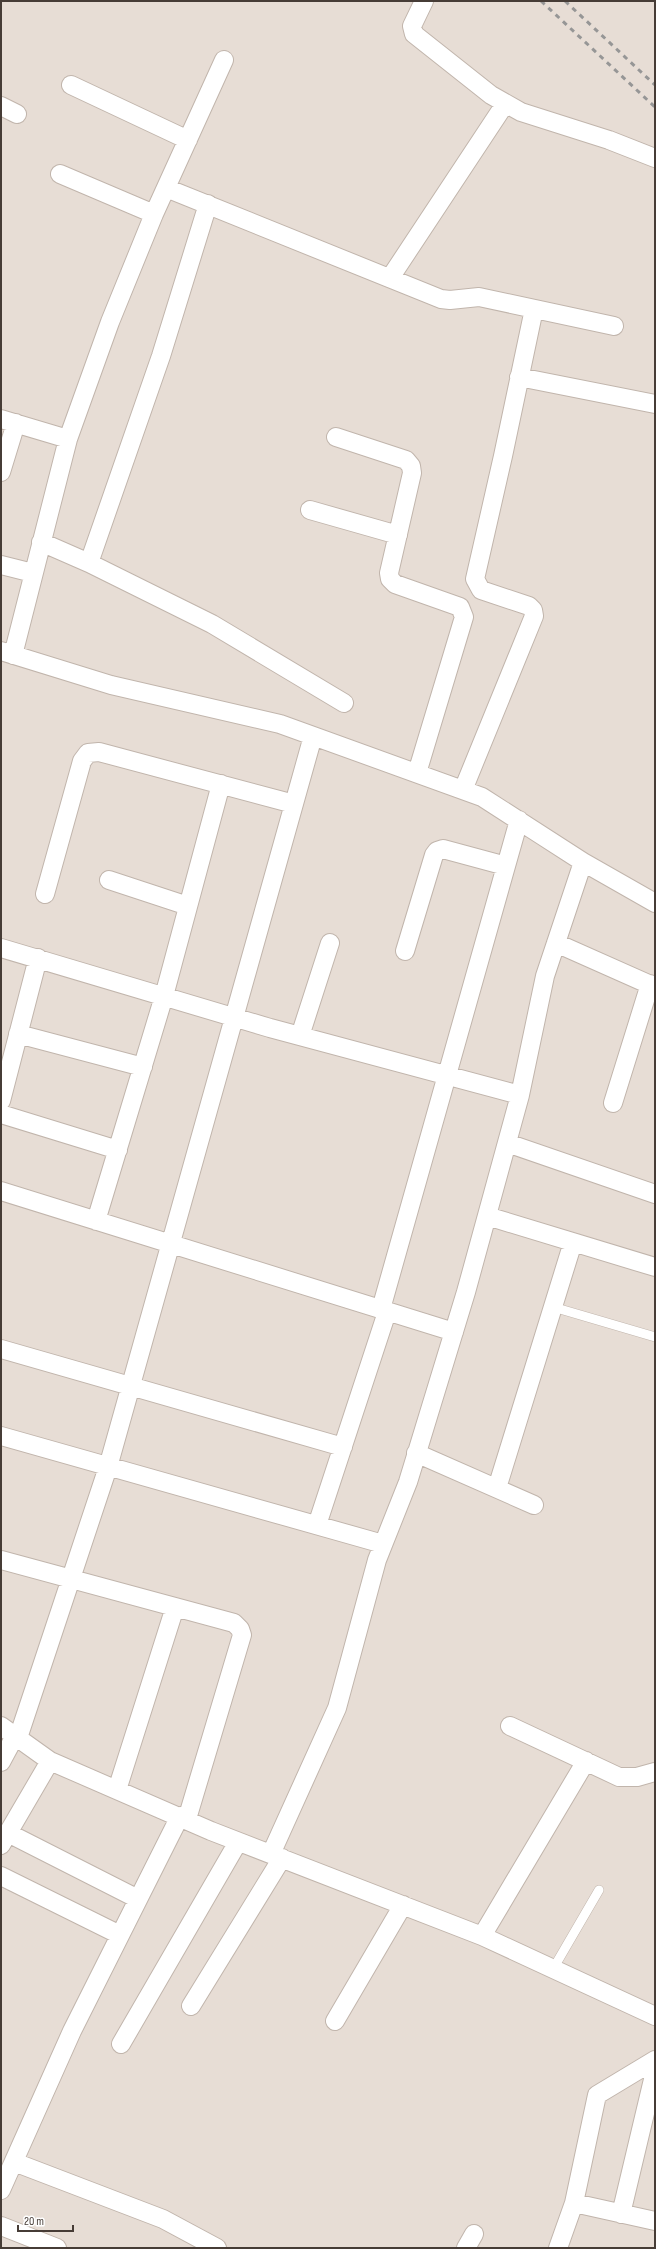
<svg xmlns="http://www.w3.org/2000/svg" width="656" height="2249" font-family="'Sofia Sans Condensed',sans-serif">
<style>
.residential{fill:#e7ddd5}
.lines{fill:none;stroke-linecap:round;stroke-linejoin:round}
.lane-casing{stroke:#c1b5ac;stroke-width:10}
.street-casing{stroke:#c1b5ac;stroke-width:20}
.lane{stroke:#fff;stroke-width:9}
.street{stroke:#fff;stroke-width:18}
.rail{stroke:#969696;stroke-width:3;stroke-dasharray:5 5;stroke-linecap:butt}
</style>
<rect width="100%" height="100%" fill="#f3ede7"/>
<path class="residential" d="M1 1H655V2248H1Z"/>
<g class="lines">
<defs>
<path id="lane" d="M553 1307 655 1337
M553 1969 599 1890"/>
<path id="street" d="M424 1 412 26 414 34 491 95 521 112 609 140 655 158
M71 85 188 140
M1 106 17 114
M60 174 154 214
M166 188 441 299 450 300 479 297 614 326
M390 278 505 104
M519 377 655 404
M1 419 68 439
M336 437 406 460 411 466 412 473 389 573 390 579 395 584 460 607 464 617 417 773
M1 472 16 423
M310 510 398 535
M41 542 89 563 212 624 344 703
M89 563 161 356 208 204
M1 565 33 573
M1 651 111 685 280 724 482 797 583 862
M13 655 68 439 110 322 154 214 224 60
M463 790 534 616 533 610 529 606 481 590 475 579 503 456 534 309
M109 880 188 906
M45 894 82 761 88 753 99 752 294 804
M556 943 655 987
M1 948 270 1028 520 1095 466 1292 408 1482 377 1560 337 1708 271 1854
M405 951 434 855 437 851 443 849 506 866
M18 1034 143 1067
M300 1036 330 943
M520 1095 545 976 583 862 655 903
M1 1101 38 958
M613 1103 650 984
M1 1114 118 1150
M507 1143 655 1194
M1 1191 454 1332
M487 1216 655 1267
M96 1221 164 996 221 784
M381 1309 519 820
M1 1349 343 1447
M1 1436 383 1544
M416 1453 534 1505
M497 1488 573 1242
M317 1525 387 1312
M1 1560 234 1623 240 1629 242 1635 187 1819
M1 1726 50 1761 211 1831 482 1936 655 2016
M510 1726 619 1777H637L655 1772
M18 1738 108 1467 313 736
M1 1762 15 1736
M117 1790 175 1607
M8 1833 138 1899
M1 1845 50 1761
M1 1876 120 1935
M482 1936 586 1761
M191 2006 282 1858
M335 2021 403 1905
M121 2044 238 1842
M14 2162 163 2219 217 2248
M1 2190 72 2031 180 1816
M574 2203 655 2221
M621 2214 655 2071
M1 2226 57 2248
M466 2248 474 2234
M558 2248 574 2203 597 2095 655 2060"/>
</defs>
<use href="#lane" class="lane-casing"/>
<use href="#street" class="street-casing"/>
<use href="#lane" class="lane"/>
<use href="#street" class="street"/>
<path class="rail" d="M541 1 655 107
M565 1 655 85"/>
</g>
<rect width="656" height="2249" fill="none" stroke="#463c36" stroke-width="4"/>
<path d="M18 2225v6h55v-6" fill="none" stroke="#463c36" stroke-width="2"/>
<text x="24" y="2225" font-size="12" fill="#463c36" stroke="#ffffff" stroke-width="3" paint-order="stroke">20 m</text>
</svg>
